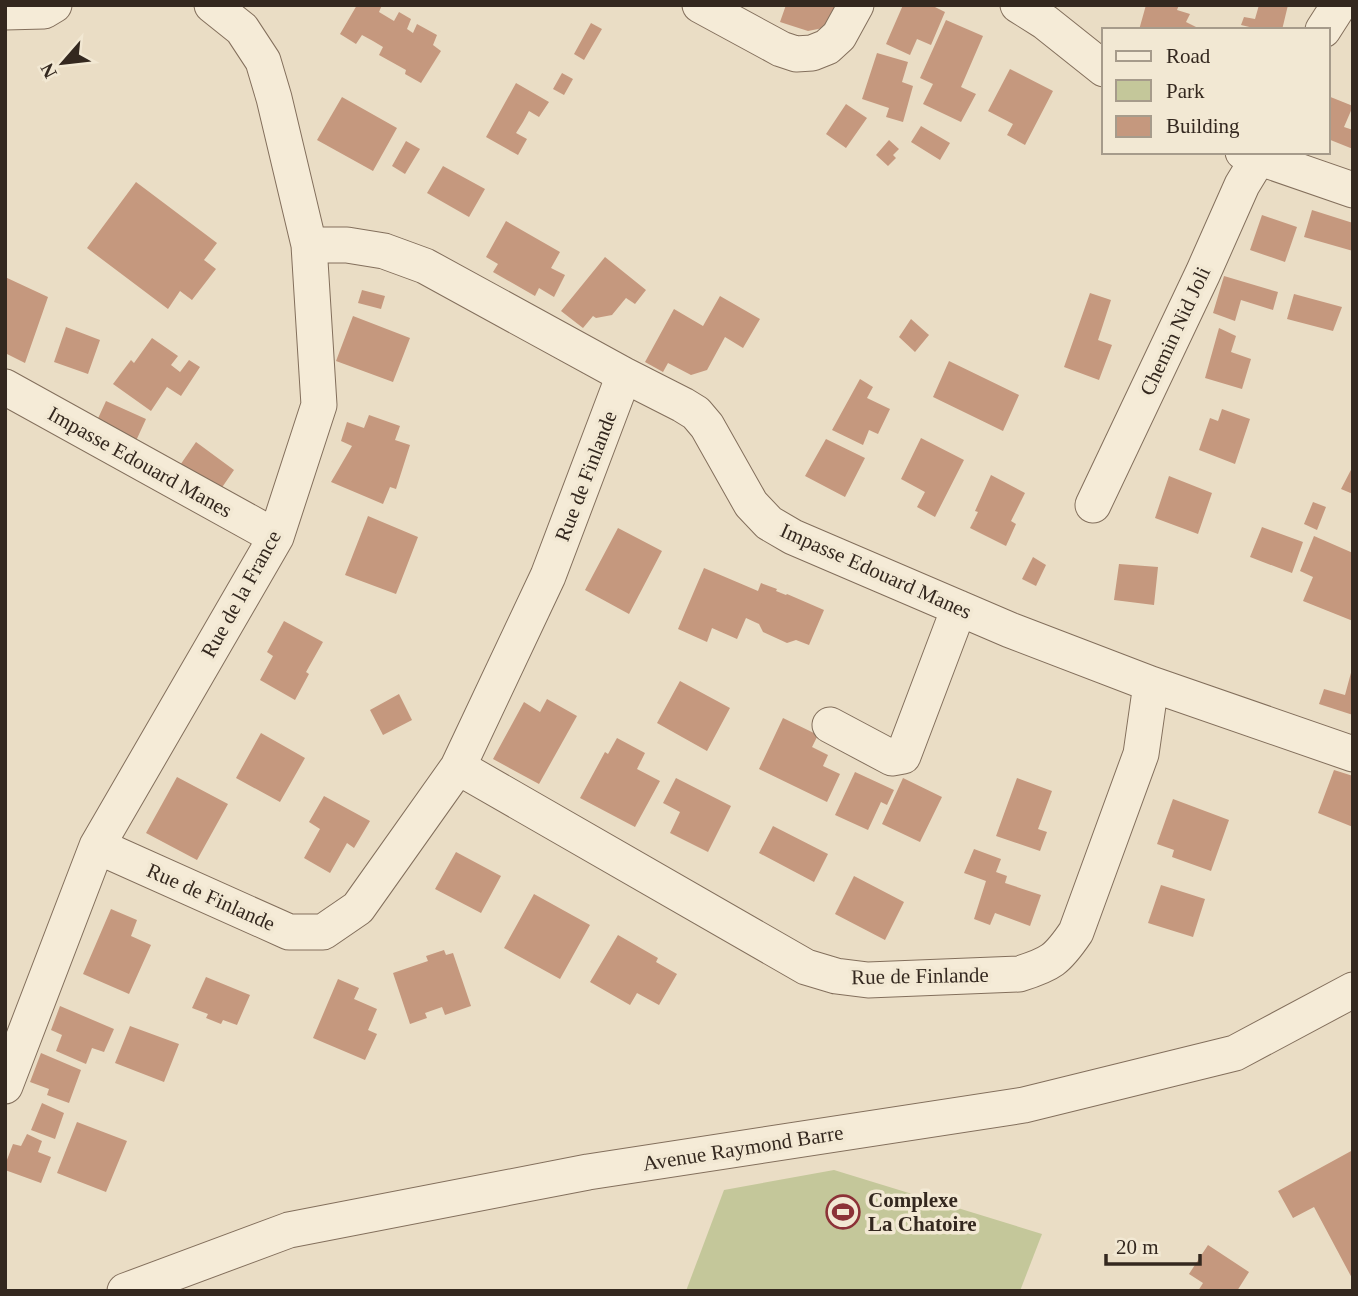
<svg xmlns="http://www.w3.org/2000/svg" width="1358" height="1296" font-family="'Times New Roman',serif">
<style>
.green{fill:#c4c79a}
.building{fill:#c5987e}
.lines{fill:none;stroke-linecap:round;stroke-linejoin:round}
.minor-casing{stroke:#836f5c;stroke-width:37}
.minor{stroke:#f5ebd7;stroke-width:35}
.labels{text-anchor:middle;dominant-baseline:central;stroke-width:7;stroke-linejoin:round;paint-order:stroke}
.street-label{font-size:21px;fill:#34281f;stroke:#f2e8d3}
.poi-label{font-size:21px;font-weight:bold;fill:#34281f;stroke:#f2e8d3;text-anchor:start}
</style>
<rect width="100%" height="100%" fill="#eaddc5"/>
<path class="green" d="M834 1170 1042 1234 1020 1291H686L724 1190Z"/>
<path class="building" d="M357 5H382L379 12 394 21 399 12 411 19 407 29 413 33 417 24 437 35 433 45 441 51 421 83 405 74 406 70 379 55 383 47 373 41 362 35 356 44 340 34Z
M786 5H837L823 28 808 31 780 22Z
M903 5H931L945 12 931 45 917 39 910 55 886 44Z
M1146 5H1179L1177 10 1190 14 1186 22 1202 30H1139Z
M1259 5H1288L1282 30H1262L1241 25 1244 17 1255 19Z
M946 20 983 36 961 87 976 94 961 122 923 104 933 84 920 78Z
M591 23 602 29 584 60 574 54Z
M877 53 908 62 902 82 913 86 903 122 886 117 889 108 862 99Z
M1010 69 1053 91 1025 145 1007 135 1013 124 988 111Z
M562 73 573 79 564 95 553 89Z
M516 83 549 102 539 117 529 111 523 122 516 133 527 139 518 155 486 137Z
M1328 96 1353 106 1344 127 1353 130V149L1328 139Z
M342 97 397 128 373 171 317 140Z
M846 104 867 118 846 148 826 134Z
M921 126 950 143 940 160 911 142Z
M889 140 899 149 893 155 896 158 888 166 876 155Z
M406 141 420 149 405 174 392 166Z
M443 166 485 189 469 217 427 193Z
M136 182 217 243 204 260 216 269 192 300 180 291 168 309 87 248Z
M1312 210 1353 223V251L1304 237Z
M1262 215 1297 227 1285 262 1250 250Z
M506 221 560 252 551 268 565 275 554 297 539 288 535 296 493 272 498 264 486 257Z
M605 257 646 290 635 304 626 298 612 315 596 318 593 316 583 328 561 311Z
M1224 276 1278 292 1273 310 1241 300 1235 321 1213 313Z
M5 277 48 297 25 363 5 353Z
M362 290 385 296 381 309 358 303Z
M1090 293 1111 300 1098 340 1112 345 1099 380 1064 367Z
M1294 294 1342 307 1333 331 1287 319Z
M720 296 760 319 743 348 725 337 707 370 691 375 668 363 663 372 645 362 674 309 703 326Z
M353 316 410 338 393 382 336 361Z
M911 319 929 335 915 352 899 337Z
M66 327 100 340 88 374 54 362Z
M1219 328 1236 336 1231 352 1251 359 1242 389 1205 378Z
M152 338 178 356 171 365 180 372 189 360 200 367 181 396 167 387 151 411 113 384 131 360 134 363Z
M949 361 1019 395 1003 431 933 397Z
M860 379 873 387 867 398 890 409 878 434 869 430 863 445 832 430Z
M106 401 146 419 135 443 95 425Z
M1222 409 1250 419 1235 464 1199 450 1210 418 1218 421Z
M369 415 400 426 395 440 410 445 396 489 390 487 383 504 331 482 352 446 341 441 347 422 364 428Z
M921 438 964 460 935 517 917 507 925 492 901 479Z
M826 439 865 458 845 497 805 476Z
M196 442 234 470 214 499 176 471Z
M1353 466V494L1341 489Z
M991 475 1025 493 1011 521 1016 524 1006 546 970 528 978 512 975 511Z
M1169 476 1212 493 1198 534 1155 518Z
M1313 502 1326 507 1317 530 1304 524Z
M368 516 418 537 396 594 345 575Z
M1262 527 1303 542 1292 573 1250 557Z
M618 528 662 551 629 614 585 590Z
M1314 536 1353 553V582L1351 587 1353 588V621L1303 601 1313 577 1300 571Z
M1033 557 1046 565 1036 586 1022 579Z
M1119 564 1158 567 1154 605 1114 600Z
M704 568 758 591 761 583 777 589 776 591 786 595 787 594 824 610 809 645 796 640 787 643 763 632 759 624 746 618 737 639 712 628 707 642 678 629Z
M284 621 323 642 306 672 309 674 295 700 260 680 273 656 267 652Z
M1352 669 1353 715 1319 704 1324 689 1345 695Z
M680 681 730 708 707 751 657 723Z
M399 694 412 720 383 735 370 710Z
M547 699 577 716 539 784 493 759 524 702 540 712Z
M783 718 818 735 812 747 828 755 823 766 840 774 827 802 759 769Z
M261 733 305 758 280 802 236 778Z
M617 738 645 753 637 769 660 781 635 827 580 798 605 752 608 754Z
M1334 770 1353 776V827L1318 813Z
M855 772 894 790 887 805 881 802 868 830 835 815Z
M177 777 228 804 197 860 146 833Z
M676 778 731 806 708 852 670 833 680 812 663 803Z
M903 778 942 797 920 842 882 824Z
M1017 778 1052 791 1038 829 1047 832 1040 851 996 836Z
M324 796 370 821 354 848 347 843 330 873 304 858 320 829 309 822Z
M1173 799 1229 820 1211 871 1172 857 1174 850 1157 844Z
M773 826 828 854 814 882 759 853Z
M974 849 1001 859 996 872 1007 876 1005 883 1041 895 1030 926 995 913 990 925 974 919 986 881 964 873Z
M456 852 501 876 481 913 435 889Z
M854 876 904 902 885 940 835 914Z
M1161 885 1205 899 1193 937 1148 923Z
M534 894 590 925 560 979 504 948Z
M111 909 137 920 131 936 151 945 129 994 83 974Z
M618 935 658 958 656 962 677 974 659 1005 637 993 630 1005 590 982Z
M444 950 446 955 453 953 471 1006 445 1015 442 1007 425 1013 427 1018 410 1024 393 973 428 961 426 956Z
M206 977 250 995 237 1025 223 1020 221 1024 206 1018 208 1014 192 1008Z
M338 979 359 988 354 999 377 1009 368 1030 377 1034 365 1060 313 1038Z
M60 1006 114 1029 104 1052 92 1048 86 1064 56 1051 62 1035 51 1030Z
M130 1026 179 1044 164 1082 115 1063Z
M41 1053 81 1070 69 1103 47 1095 49 1089 30 1082Z
M42 1103 64 1113 55 1139 31 1130Z
M77 1122 127 1141 106 1192 57 1173Z
M27 1134 42 1141 38 1152 51 1157 41 1183 5 1170V1165L13 1144 21 1146Z
M1353 1150V1280L1314 1207 1293 1218 1278 1191Z
M1208 1245 1249 1272 1237 1291H1198L1203 1283 1189 1274Z"/>
<g class="lines">
<defs>
<path id="minor" d="M700 5 781 49 796 54 812 53 827 47 839 36 856 5
M1018 5 1045 22 1104 69
M5 12 44 11 54 5
M1323 30 1339 5
M1243 152 1353 190
M309 245H347L384 251 425 266 624 375 683 405 696 413 707 426 751 504 769 523 793 537 1010 630 1151 684 1353 754
M5 387 276 537
M1093 505 1203 273 1242 185 1262 152
M830 725 892 758 903 756 959 608
M458 767 806 967 836 976 868 980 1019 974C1051 964 1057 960 1076 932L1141 754 1151 684
M97 846 289 932H323L358 908 458 767 548 576 624 375
M5 1086 97 846 276 537 319 405 309 245 274 98 263 61 242 29 212 5
M125 1291 289 1230 588 1172 1024 1105 1235 1053 1353 990"/>
</defs>
<use href="#minor" class="minor-casing"/>
<use href="#minor" class="minor"/>
</g>
<defs>
<symbol id="stadium-ring" viewBox="-11 -11 22 22"><circle r="9.5" fill="#f2e8d3" stroke="#8c3237" stroke-width="1.5"/><path d="M0-5a6.5 5 0 1 0 0 10a6.5 5 0 1 0 0-10ZM-3.5-1.8h7v3.6h-7Z" fill="#8c3237"/></symbol>
</defs>
<g fill-rule="evenodd">
<use href="#stadium-ring" x="824" y="1193" width="38" height="38"/>
</g>
<g class="labels">
<g class="street-label">
<text transform="translate(1175 331) rotate(-65)">Chemin Nid Joli</text>
<text transform="translate(140 462) rotate(29)">Impasse Edouard Manes</text>
<text transform="translate(586 476) rotate(-69)">Rue de Finlande</text>
<text transform="translate(876 571) rotate(24)">Impasse Edouard Manes</text>
<text transform="translate(241 594) rotate(-61)">Rue de la France</text>
<text transform="translate(211 897) rotate(24)">Rue de Finlande</text>
<text transform="translate(920 976) rotate(-1)">Rue de Finlande</text>
<text transform="translate(743 1148) rotate(-9)">Avenue Raymond Barre</text>
</g>
<g class="poi-label">
<text x="868" y="1200">Complexe<tspan x="868" dy="24">La Chatoire</tspan></text>
</g>
</g>
<rect width="1358" height="1296" fill="none" stroke="#34281f" stroke-width="14"/>
<rect x="1102" y="28" width="228" height="126" fill="#f2e8d3" stroke="#a69b8b" stroke-width="2"/>
<rect x="1116" y="51" width="35" height="10" fill="#f5ebd7" stroke="#a69b8b" stroke-width="2"/>
<text x="1166" y="63" font-size="21" fill="#34281f">Road</text>
<rect x="1116" y="80" width="35" height="21" fill="#c4c79a" stroke="#a69b8b" stroke-width="2"/>
<text x="1166" y="98" font-size="21" fill="#34281f">Park</text>
<rect x="1116" y="116" width="35" height="21" fill="#c5987e" stroke="#a69b8b" stroke-width="2"/>
<text x="1166" y="133" font-size="21" fill="#34281f">Building</text>
<g transform="translate(63 63) rotate(242)" stroke="#f2e8d3" stroke-width="5" paint-order="stroke">
<path d="M0-5L12 26L0 18L-12 26Z" fill="#34281f"/>
<text y="-10" font-size="19" font-weight="bold" text-anchor="middle" fill="#34281f">N</text>
</g>
<path d="M1106 1254v10h94v-10" fill="none" stroke="#34281f" stroke-width="3.5"/>
<text x="1116" y="1254" font-size="21" fill="#34281f" stroke="#f2e8d3" stroke-width="5" paint-order="stroke">20 m</text>
</svg>
